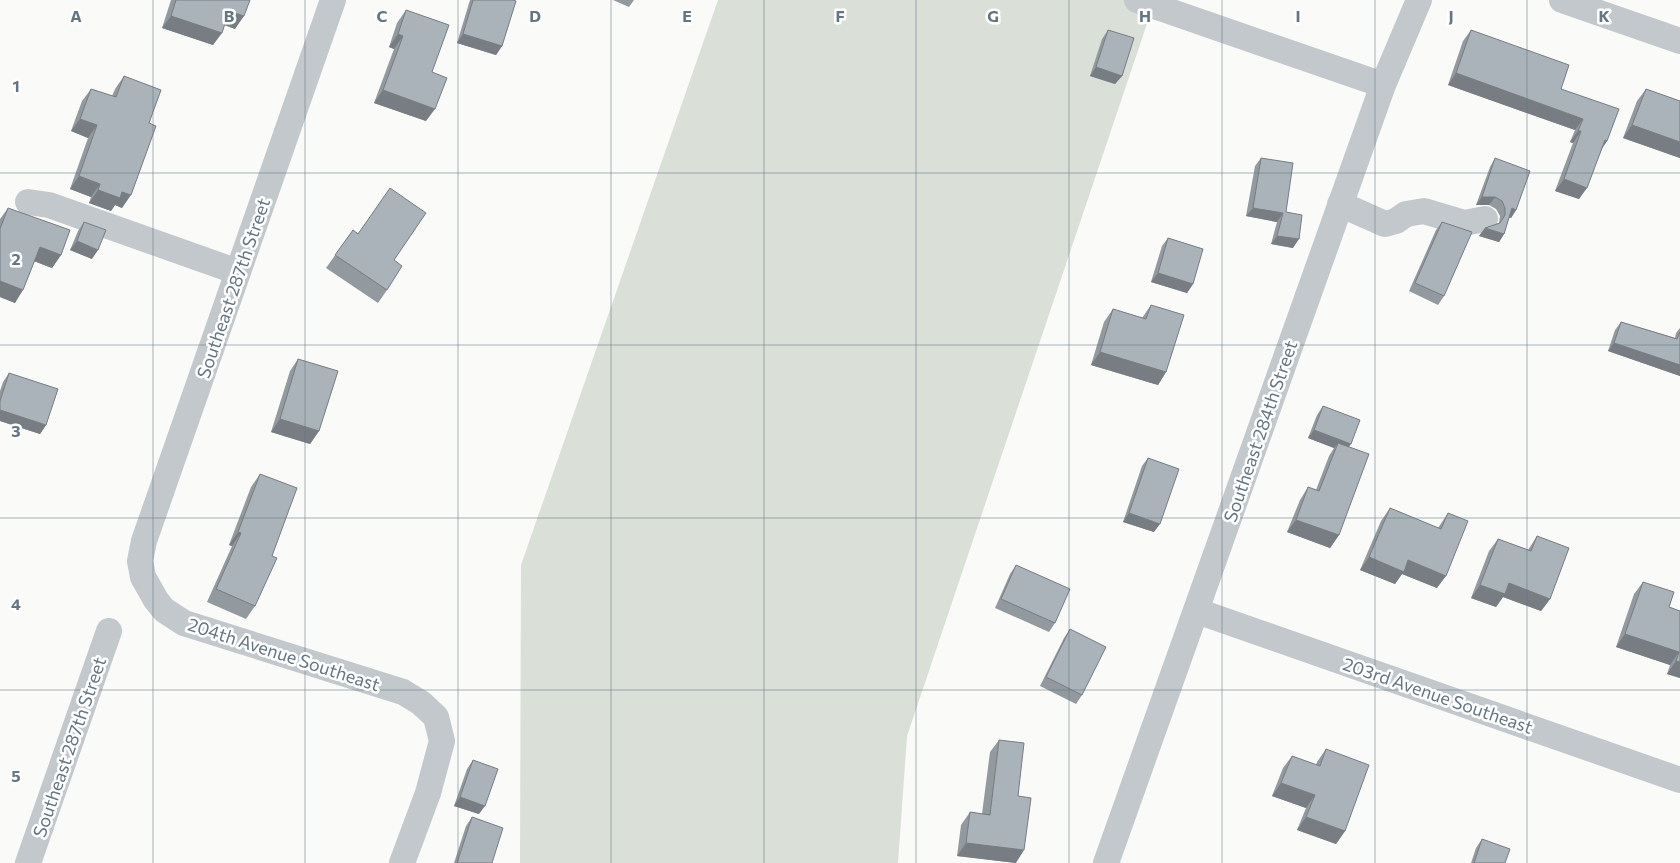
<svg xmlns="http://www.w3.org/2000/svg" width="1680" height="863" font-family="Commissioner,sans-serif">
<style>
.green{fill:#dadfd7}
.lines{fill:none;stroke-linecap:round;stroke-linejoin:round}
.minor{stroke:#c3c8cc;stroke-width:26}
.wall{fill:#929a9f}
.shaded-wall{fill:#777d82}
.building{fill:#aab3b9;stroke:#777d82}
.grid{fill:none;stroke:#657683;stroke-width:1;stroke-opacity:0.55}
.labels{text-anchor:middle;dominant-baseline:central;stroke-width:5;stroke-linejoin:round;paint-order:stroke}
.street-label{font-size:18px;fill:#657683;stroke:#fff}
.grid-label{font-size:16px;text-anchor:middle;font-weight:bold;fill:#657683;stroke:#fff;stroke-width:5;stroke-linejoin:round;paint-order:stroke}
</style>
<rect width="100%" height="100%" fill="#fafaf8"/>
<path class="green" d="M718 0H1155L907 736 898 863H520L521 565Z"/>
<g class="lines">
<path class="minor" d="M333 0 144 541 140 561 143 577 156 600 164 610 184 623 403 692 421 703 436 717 442 741 428 793 402 863
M1137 0 1383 85
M1562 0 1680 41
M28 202 49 205 238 272
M1340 204 1385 224 1396 221 1406 214 1424 211 1464 223 1485 219
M1197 611 1680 780
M28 863 109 631
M1106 863 1383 85 1419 0"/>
</g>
<path class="wall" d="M171 0H250L235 29 224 25 213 45 162 28Z
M470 0H513L502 46 496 55 457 43Z
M613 0H634L629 7Z
M406 10 432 72 426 121 374 103 394 49 389 47 397 23Z
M1108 30 1122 76 1115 84 1090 76 1102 39Z
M1471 30 1561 89 1607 141 1602 149 1579 199 1555 191 1573 143 1570 142 1575 130 1448 85 1463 41Z
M124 76 149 123 122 208 115 205 111 211 89 203 91 197 70 189 88 138 71 131 82 101 91 89 112 96 115 89Z
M1646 89 1680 101V158L1623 138 1637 101Z
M1261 158 1286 212 1293 248 1271 244 1277 222 1246 216 1255 166Z
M1495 158 1516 210 1511 218H1509L1504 234 1499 242 1479 236 1485 228 1499 223 1500 216 1496 209 1489 205H1476L1490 167Z
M8 208 61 255 52 268 34 261 15 303 0 297V219Z
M84 222 92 259 70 250 78 231Z
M1442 222 1444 296 1438 305 1409 291 1436 230Z
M353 230 394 260 387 290 378 303 326 268Z
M1168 238 1193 284 1187 293 1151 282 1162 246Z
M1151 305 1166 372 1158 385 1091 365 1104 322 1113 309 1142 318Z
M1621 322 1675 338 1676 333 1680 328V376L1608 351 1615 330Z
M298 359 319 431 310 444 271 432 290 371Z
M9 373 46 425 40 434 0 421V391L3 382Z
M1323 406 1349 447 1339 535 1330 548 1287 532 1300 500 1308 487 1316 490 1329 456 1334 448 1308 438 1317 415Z
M1148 458 1154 532 1123 522 1142 466Z
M260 474 272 556 255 606 246 619 207 602 232 546 229 545 251 487Z
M1390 508 1438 528 1448 513 1437 588 1402 574 1395 584 1360 570 1381 521Z
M1537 536 1550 599 1541 611 1503 597 1496 607 1471 598 1489 551 1498 539 1528 550Z
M1016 565 1055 623 1049 632 995 608 1010 574Z
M1643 582 1669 607 1680 611V678L1667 674 1670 665 1616 647 1634 594Z
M1070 629 1082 695 1076 704 1040 686 1064 638Z
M999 740 1018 796 1016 863 957 856 961 825 970 812 982 814 990 752Z
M1326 749 1345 831 1336 844 1297 830 1306 808 1272 796 1283 768 1292 756 1316 765 1317 762Z
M473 760 479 814 454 806 467 769Z
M472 817 492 863H454L466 826Z
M1482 839 1505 863H1471L1476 848Z"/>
<path class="shaded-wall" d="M229 11 244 16 235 29 220 23Z
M171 16 222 33 213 45 162 28Z
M398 34 403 36 394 49 389 47Z
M463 34 502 46 496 55 457 43Z
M1096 67 1122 76 1115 84 1090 76Z
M1456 73 1583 119 1575 130 1448 85Z
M383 90 435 109 426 121 374 103Z
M80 119 97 125 88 138 71 131Z
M1632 125 1680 142V158L1623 138Z
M1578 131H1581L1573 143 1570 142Z
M1605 140 1607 141 1599 152Z
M79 176 100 184 91 197 70 189Z
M1564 179 1587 188 1579 199 1555 191Z
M98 190 122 192 131 195 122 208 115 205 111 211 89 203Z
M1482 197H1495L1489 205H1476Z
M1253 208 1283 213 1277 222 1246 216Z
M1512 208 1516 210 1511 218 1507 216Z
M1485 228 1504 234 1499 242 1479 236Z
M1277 236 1299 239 1293 248 1271 244Z
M77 241 98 250 92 259 70 250Z
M40 247 61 255 52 268 31 260Z
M1158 273 1193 284 1187 293 1151 282Z
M0 281 23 290 15 303 0 297Z
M1614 343 1680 365V376L1608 351Z
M1100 352 1166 372 1158 385 1091 365Z
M0 410 46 425 40 434 0 421Z
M280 419 319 431 310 444 271 432Z
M1314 430 1351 444 1345 452 1338 443 1334 448 1308 438Z
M1129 513 1160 524 1154 532 1123 522Z
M1296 520 1339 535 1330 548 1287 532Z
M238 532 241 533 232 546 229 545Z
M1369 557 1408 560 1446 576 1437 588 1402 574 1395 584 1360 570Z
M1509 583 1550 599 1541 611 1503 597 1496 607 1471 598 1480 585Z
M1625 634 1679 652 1670 665 1616 647Z
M1676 661 1680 662V678L1667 674Z
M1281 783 1315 795 1306 808 1272 796Z
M460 797 485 806 479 814 454 806Z
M1306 817 1345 831 1336 844 1297 830Z
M966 843 1024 850 1016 863 957 856Z"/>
<path class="building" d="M176 0H250L244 16 229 11 222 33 171 16Z
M473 0H513L516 1 502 46 463 34Z
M406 10 449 25 432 72 447 78 435 109 383 90 403 36 398 34Z
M1108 30 1134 38 1122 76 1096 67Z
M1471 30 1569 65 1561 89 1619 109 1607 141 1605 140 1587 188 1564 179 1581 131H1578L1583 119 1456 73Z
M124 76 161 90 149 123 156 126 131 195 122 192 120 198 98 190 100 184 79 176 97 125 80 119 91 89 116 97Z
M1646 89 1680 101V142L1632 125Z
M1261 158 1293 163 1286 212 1302 215 1299 239 1277 236 1283 213 1253 208Z
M1495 158 1530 171 1516 210 1512 208 1504 234 1485 228 1500 223 1505 215V208L1502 201 1495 197H1482Z
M390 188 426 213 394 260 402 266 387 290 335 255 353 230 358 234Z
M8 208 70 230 61 255 40 247 23 290 0 281V229Z
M84 222 106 230 98 250 77 241Z
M1442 222 1472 232 1444 296 1415 283Z
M1168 238 1203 249 1193 284 1158 273Z
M1151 305 1184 315 1166 372 1100 352 1113 309 1146 319Z
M1621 322 1677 339 1680 332V365L1614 343Z
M298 359 338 371 319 431 280 419Z
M9 373 58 389 46 425 0 410V401Z
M1323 406 1360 420 1351 444 1314 430Z
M1338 443 1369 454 1339 535 1296 520 1308 487 1319 491Z
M1148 458 1179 469 1160 524 1129 513Z
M260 474 297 488 272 556 277 558 255 606 216 589 241 533 238 532Z
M1390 508 1441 529 1448 513 1468 521 1446 576 1408 560 1404 572 1369 557Z
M1537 536 1569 548 1550 599 1509 583 1505 594 1480 585 1498 539 1531 551Z
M1016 565 1070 589 1055 623 1001 599Z
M1643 582 1674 592 1669 607 1680 611V662L1676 661 1679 652 1625 634Z
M1070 629 1106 647 1082 695 1046 677Z
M999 740 1024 743 1018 796 1031 798 1024 850 966 843 970 812 990 815Z
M1326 749 1369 765 1345 831 1306 817 1315 795 1281 783 1292 756 1320 766Z
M473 760 498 769 485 806 460 797Z
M472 817 503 828 492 863H457Z
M1482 839 1510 849 1505 863H1474Z"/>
<path class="grid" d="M153 0V863M305 0V863M458 0V863M611 0V863M764 0V863M916 0V863M1069 0V863M1222 0V863M1375 0V863M1527 0V863M0 173H1680M0 345H1680M0 518H1680M0 690H1680"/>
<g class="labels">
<g class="street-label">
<text transform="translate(233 288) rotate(-71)">Southeast 287th Street</text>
<text transform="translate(1260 431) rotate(-71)">Southeast 284th Street</text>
<text transform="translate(284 654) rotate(18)">204th Avenue Southeast</text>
<text transform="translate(1438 695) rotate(19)">203rd Avenue Southeast</text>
<text transform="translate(69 747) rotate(-71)">Southeast 287th Street</text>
</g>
</g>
<g class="grid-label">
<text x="76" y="22">A</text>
<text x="229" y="22">B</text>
<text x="382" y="22">C</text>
<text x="535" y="22">D</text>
<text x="687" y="22">E</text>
<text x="840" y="22">F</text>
<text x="993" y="22">G</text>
<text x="1145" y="22">H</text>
<text x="1298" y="22">I</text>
<text x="1451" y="22">J</text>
<text x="1604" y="22">K</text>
<text x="16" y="92">1</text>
<text x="16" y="265">2</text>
<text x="16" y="437">3</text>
<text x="16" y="610">4</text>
<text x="16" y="782">5</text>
</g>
</svg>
